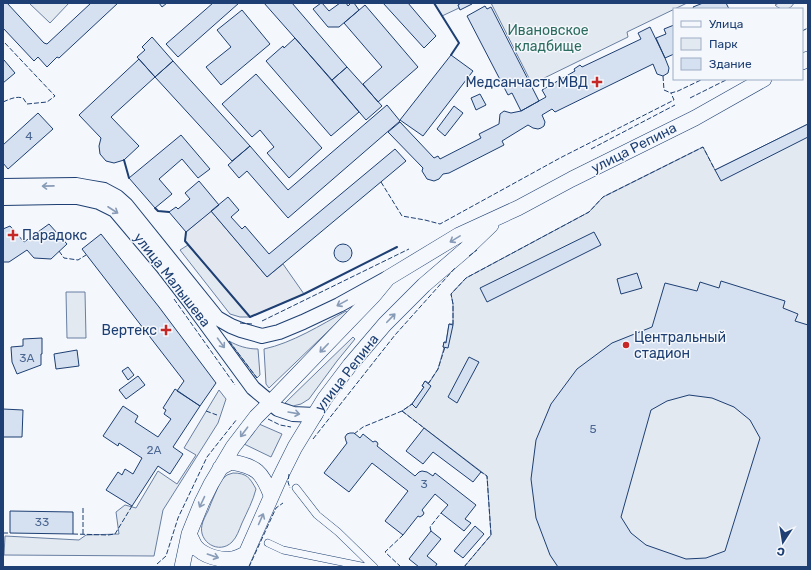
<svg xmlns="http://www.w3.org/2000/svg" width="811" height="570" font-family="Rubik,sans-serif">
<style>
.green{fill:#e3e9f0;stroke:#687fa3}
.parking{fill:#e3e8f0;stroke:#687fa3}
.building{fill:#d5e0f0;stroke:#1d3f73;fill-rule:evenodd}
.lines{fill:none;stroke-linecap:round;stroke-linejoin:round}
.pedestrian-casing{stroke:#1d3f73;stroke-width:8}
.secondary-casing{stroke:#1d3f73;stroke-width:16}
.primary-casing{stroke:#1d3f73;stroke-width:16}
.pedestrian{stroke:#f4f7fb;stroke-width:7}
.secondary{stroke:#f4f7fb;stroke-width:14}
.primary{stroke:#f4f7fb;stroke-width:15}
.fence{stroke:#1d3f73;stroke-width:1;stroke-dasharray:5 2;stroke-linecap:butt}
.wall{stroke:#1d3f73;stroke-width:2}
.oneway{stroke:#889bb7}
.poi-dot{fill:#c62828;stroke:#f4f7fb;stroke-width:1.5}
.labels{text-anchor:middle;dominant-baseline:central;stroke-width:3;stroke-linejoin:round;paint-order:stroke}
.number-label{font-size:12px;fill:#4b6792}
.park-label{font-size:14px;fill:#2c6c60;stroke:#f4f7fb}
.poi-label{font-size:14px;fill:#1d3f73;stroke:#f4f7fb;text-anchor:end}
.street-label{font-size:14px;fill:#1d3f73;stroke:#f4f7fb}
</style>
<rect width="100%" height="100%" fill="#f4f7fb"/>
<path class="green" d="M29 3H69L50 23Z
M434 3H461L458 5 459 8 442 16Z
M491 3H687L627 32 628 37 532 84Z
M779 3H794C790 11 781 11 775 5Z
M808 124V567H464L491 535 487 476 402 411 412 404 424 387 422 386 425 381 429 383 438 369 444 348 443 347 444 342H446L449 324H453V304L451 294 466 278 589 212 603 197 703 147 715 170Z
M188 245 250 317H240L230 314 180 250Z
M66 292H85L86 338H67Z
M346 311 347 313 269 388 266 384 264 349C292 343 321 325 346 311Z
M353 337 355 339 337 361 309 399 301 404 293 406 285 403Z
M229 341C238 346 247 349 258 349L260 375 257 378Z
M219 390 226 399 218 423 163 510 154 556 4 555 5 536 79 540 86 535 119 534 116 512 125 505 136 508 158 471 177 484 196 455 184 448Z
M259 424 282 434 271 457 244 444Z
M233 473C247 473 250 478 256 489 253 501 247 512 242 523 239 530 237 537 232 542 219 555 198 542 202 525 203 520 206 515 208 511 212 500 217 490 221 480L227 475Z"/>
<path class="parking" d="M211 211 267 277 283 264 304 294 250 317 185 241 186 232Z"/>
<path class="building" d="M3 3H7L44 43 47 44 91 3H118L59 58 57 57 47 67 38 57 34 61 3 28Z
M159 3H167L162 7Z
M213 3H239L178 57 166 44Z
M264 3H292L347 67 332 80Z
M321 3H322L329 11 340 3H346L348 6 351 3H354L359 10 339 27H328L313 9Z
M383 3H408L436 36 424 48Z
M461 3H471L472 4 460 10 458 5Z
M703 3H726L729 9H694L693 7Z
M365 5 418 67 378 102 363 84 382 67 344 23Z
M485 6 487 9 491 7 539 101 521 111 512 93 508 95 467 16Z
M242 10 270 44 221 85 206 67 231 47 217 30Z
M674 25V55V54L665 58 656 38 666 34 664 29Z
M650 27 665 58 669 68 668 73 663 76 657 74 653 64 555 112 552 109 542 115 545 122 544 126 541 128 538 129 533 128 528 125 502 141 504 145 449 173 443 174 439 179 434 181 427 179 422 171 423 168 388 132 400 122 434 158 438 156 440 159 481 138 479 134 499 124 500 114 504 111 511 113 521 111 546 97 542 90 575 71 574 69 580 65 582 67 641 39 638 33Z
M152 37 173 61 155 77 137 57 145 50 142 47Z
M295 38 359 112 331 136 266 61 283 46 284 48Z
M451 55 473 71 423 136 400 120Z
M139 59 155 77 111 117 139 146 124 160 114 163 106 161 100 154 99 146 101 138 79 115Z
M4 60 15 73 3 83V61Z
M173 61 250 146 232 161 155 77Z
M347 67 382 106 366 120 332 80Z
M256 74 322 148 289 178 267 153 274 147 260 130 252 137 222 104Z
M480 94 486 105 476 110 471 98Z
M387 105 400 121 288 218 247 171 239 178 228 165 250 146 288 190Z
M454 106 463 113 445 136 437 129Z
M38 113 53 129 8 169 3 163V145Z
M808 124V137L721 181 715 170Z
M181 135 210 169 198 178 182 159 159 179 172 194 155 208 129 178Z
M395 149 406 161 267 277 211 211 228 197 239 210 231 217 242 229 245 226 269 254Z
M199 181 219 205 186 232 169 212 176 207 178 209 190 199 185 193Z
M49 224 67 244 51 259 34 258 27 250 9 262H3V229L10 226 24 242Z
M594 232 601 245 487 302 480 288Z
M101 234 159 307 216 383 200 406 177 391 184 381 82 249Z
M334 253a9 9 0 1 1 18 0a9 9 0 1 1-18 0Z
M637 273 642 288 621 294 617 279Z
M721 281 785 301 783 308 798 314 795 321 808 325V567H558L550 555 536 518 531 479 536 440 551 404 577 369 612 343 652 327 665 283 697 291 700 282 719 288ZM689 395 712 398 734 407 750 420 760 438 725 551 706 558 686 559 646 545 631 533 621 517 651 410 667 401Z
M449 324 453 325 448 348 443 347 444 342 446 343Z
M42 338V354H41V365L17 374 12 362 11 347 23 346V339Z
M77 350 79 366 56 369 54 354Z
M469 357 479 362 457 403 448 397Z
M128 367 134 375 128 380 122 371Z
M138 376 145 385 126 399 119 390Z
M425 381 431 386 416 408 412 404 424 387 422 386Z
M175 389 200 406 173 447 183 454 170 474 158 466 132 506 106 490 118 472 122 475 125 469 133 474 142 458 119 443 118 446 103 436 123 406 138 416 135 422 158 437 171 419 164 414 166 410 163 408Z
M3 409 23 410 22 437H3Z
M424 428 481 472 473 482 433 452 423 464 406 451Z
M350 433H354L360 438 363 434 373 442 375 441 377 442 378 444 377 446 415 476 419 472 422 471 427 472 433 476 435 473 476 505 465 519 471 523 464 531 441 513 448 505 435 494 422 510 424 513 423 515 420 517 418 516 403 535 385 521 408 491 372 463 349 492 324 473 347 443 346 441 345 437 347 434Z
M10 511 73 512V534L10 533Z
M475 526 484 534 463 558 454 551Z
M431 531 441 539 427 556 437 564 435 567H419L409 559Z"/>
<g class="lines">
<defs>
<path id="pedestrian" d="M296 488 317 515 338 532 374 567
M268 543 283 550 366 567"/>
<path id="secondary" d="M3 186 76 185 87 187 104 190 117 197 126 205 217 318 231 326 241 330 262 336 279 332 303 322 339 305 386 279
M3 198 57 197H77L99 202 115 210 163 267 190 302 253 388 278 409 293 414 315 415"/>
<path id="primary" d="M802 62 808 59
M220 468 231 462C256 466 262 472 271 495
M189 534C191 538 193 542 195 546 203 556 221 561 233 559 237 558 241 556 245 554
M182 567 189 534 193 524 202 502 211 484 233 447 256 417 270 403 374 295 388 278 459 235 518 208 572 179 695 118 764 79
M240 567 280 477 295 447 325 398 350 365 385 324 424 285 466 249 491 225"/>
</defs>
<use href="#pedestrian" class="pedestrian-casing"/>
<use href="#secondary" class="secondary-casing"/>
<use href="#primary" class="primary-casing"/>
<use href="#pedestrian" class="pedestrian"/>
<use href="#secondary" class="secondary"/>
<use href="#primary" class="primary"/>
<path class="fence" d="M802 31 808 28
M663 76 664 90 671 93 678 91 703 79
M690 98 728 79
M3 102C10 99 16 96 23 98L27 104 47 102 55 96 4 42
M591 149 675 105
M381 182 402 216 425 220 440 224 560 158 674 100 671 93
M59 251 64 258 78 260 86 255
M469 256 477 250
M174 299 235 385
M262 321 409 249
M240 323 252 324
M453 325V304L451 294 466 278 589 212 603 197 703 147 715 170
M229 341 257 378
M428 384 438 369 445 347
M206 411 217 415
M402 411 424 428
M268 419 280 425 291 427
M354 434 363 427 402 411 412 404
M313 439 395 335 455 268
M289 474 288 482 290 488
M431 531 430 527 441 513
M3 533H10
M73 534 108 535 115 534 132 506
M83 534V508
M157 564 166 556 178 518 207 457 237 419
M249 567 276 508 283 503
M401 567 385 552 403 535
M464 567 491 535 487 476 481 472"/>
<path class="wall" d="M434 3 459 43 451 55
M124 160 129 178
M155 208 158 211 169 212
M186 232 185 241 250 317 304 294 397 247"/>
</g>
<defs><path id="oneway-shaft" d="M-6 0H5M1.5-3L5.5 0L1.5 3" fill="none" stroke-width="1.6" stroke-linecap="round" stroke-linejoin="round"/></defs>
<g class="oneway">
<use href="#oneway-shaft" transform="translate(48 186) rotate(179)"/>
<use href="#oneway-shaft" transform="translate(113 210) rotate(33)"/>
<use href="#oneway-shaft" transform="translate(455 239) rotate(149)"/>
<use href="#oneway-shaft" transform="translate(342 303) rotate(151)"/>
<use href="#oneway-shaft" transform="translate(391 318) rotate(-46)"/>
<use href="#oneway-shaft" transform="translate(221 343) rotate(54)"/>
<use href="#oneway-shaft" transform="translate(324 348) rotate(134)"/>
<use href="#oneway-shaft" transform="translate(294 413) rotate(10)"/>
<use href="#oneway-shaft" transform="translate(244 432) rotate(127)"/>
<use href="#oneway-shaft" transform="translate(202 502) rotate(115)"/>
<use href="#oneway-shaft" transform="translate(261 519) rotate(-66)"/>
<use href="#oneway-shaft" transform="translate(213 556) rotate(19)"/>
</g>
<g class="poi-dot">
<path d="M595 76h4v4h4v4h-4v4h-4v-4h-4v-4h4z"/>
<path d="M11 229h4v4h4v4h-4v4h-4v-4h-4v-4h4z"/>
<path d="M164 324h4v4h4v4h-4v4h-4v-4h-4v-4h4z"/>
<circle cx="626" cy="345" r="4"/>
</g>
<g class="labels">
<g class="number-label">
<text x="29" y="136">4</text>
<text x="27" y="358">3А</text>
<text x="593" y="429">5</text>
<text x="154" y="450">2А</text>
<text x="424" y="484">3</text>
<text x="42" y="522">33</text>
</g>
<g class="park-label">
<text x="548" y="30">Ивановское<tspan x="548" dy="16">кладбище</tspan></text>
</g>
<g class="poi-label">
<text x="588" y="82">Медсанчасть МВД</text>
<text x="22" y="235" text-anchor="start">Парадокс</text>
<text x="157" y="330">Вертекс</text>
<text x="634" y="337" text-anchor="start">Центральный<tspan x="634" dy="16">стадион</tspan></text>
</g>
<g class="street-label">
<text transform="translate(634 148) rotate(-27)">улица Репина</text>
<text transform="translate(172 280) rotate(52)">улица Малышева</text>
<text transform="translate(347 373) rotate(-52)">улица Репина</text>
</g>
</g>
<rect width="811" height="570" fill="none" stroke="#1d3f73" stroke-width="8"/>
<rect x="673" y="8" width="130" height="72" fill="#f4f7fb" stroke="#9eadc5"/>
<rect x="681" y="21" width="20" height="6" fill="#f4f7fb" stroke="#9eadc5"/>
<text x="709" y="28" font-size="12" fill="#1d3f73">Улица</text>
<rect x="681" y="38" width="20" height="12" fill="#e3e9f0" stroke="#9eadc5"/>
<text x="709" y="48" font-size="12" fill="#1d3f73">Парк</text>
<rect x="681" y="58" width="20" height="12" fill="#d5e0f0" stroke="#9eadc5"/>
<text x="709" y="68" font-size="12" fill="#1d3f73">Здание</text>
<g transform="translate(783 542) rotate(192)" stroke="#f4f7fb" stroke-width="3" paint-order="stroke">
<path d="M0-3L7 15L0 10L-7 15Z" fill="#1d3f73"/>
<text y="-6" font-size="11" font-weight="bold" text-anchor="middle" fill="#1d3f73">С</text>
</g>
</svg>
